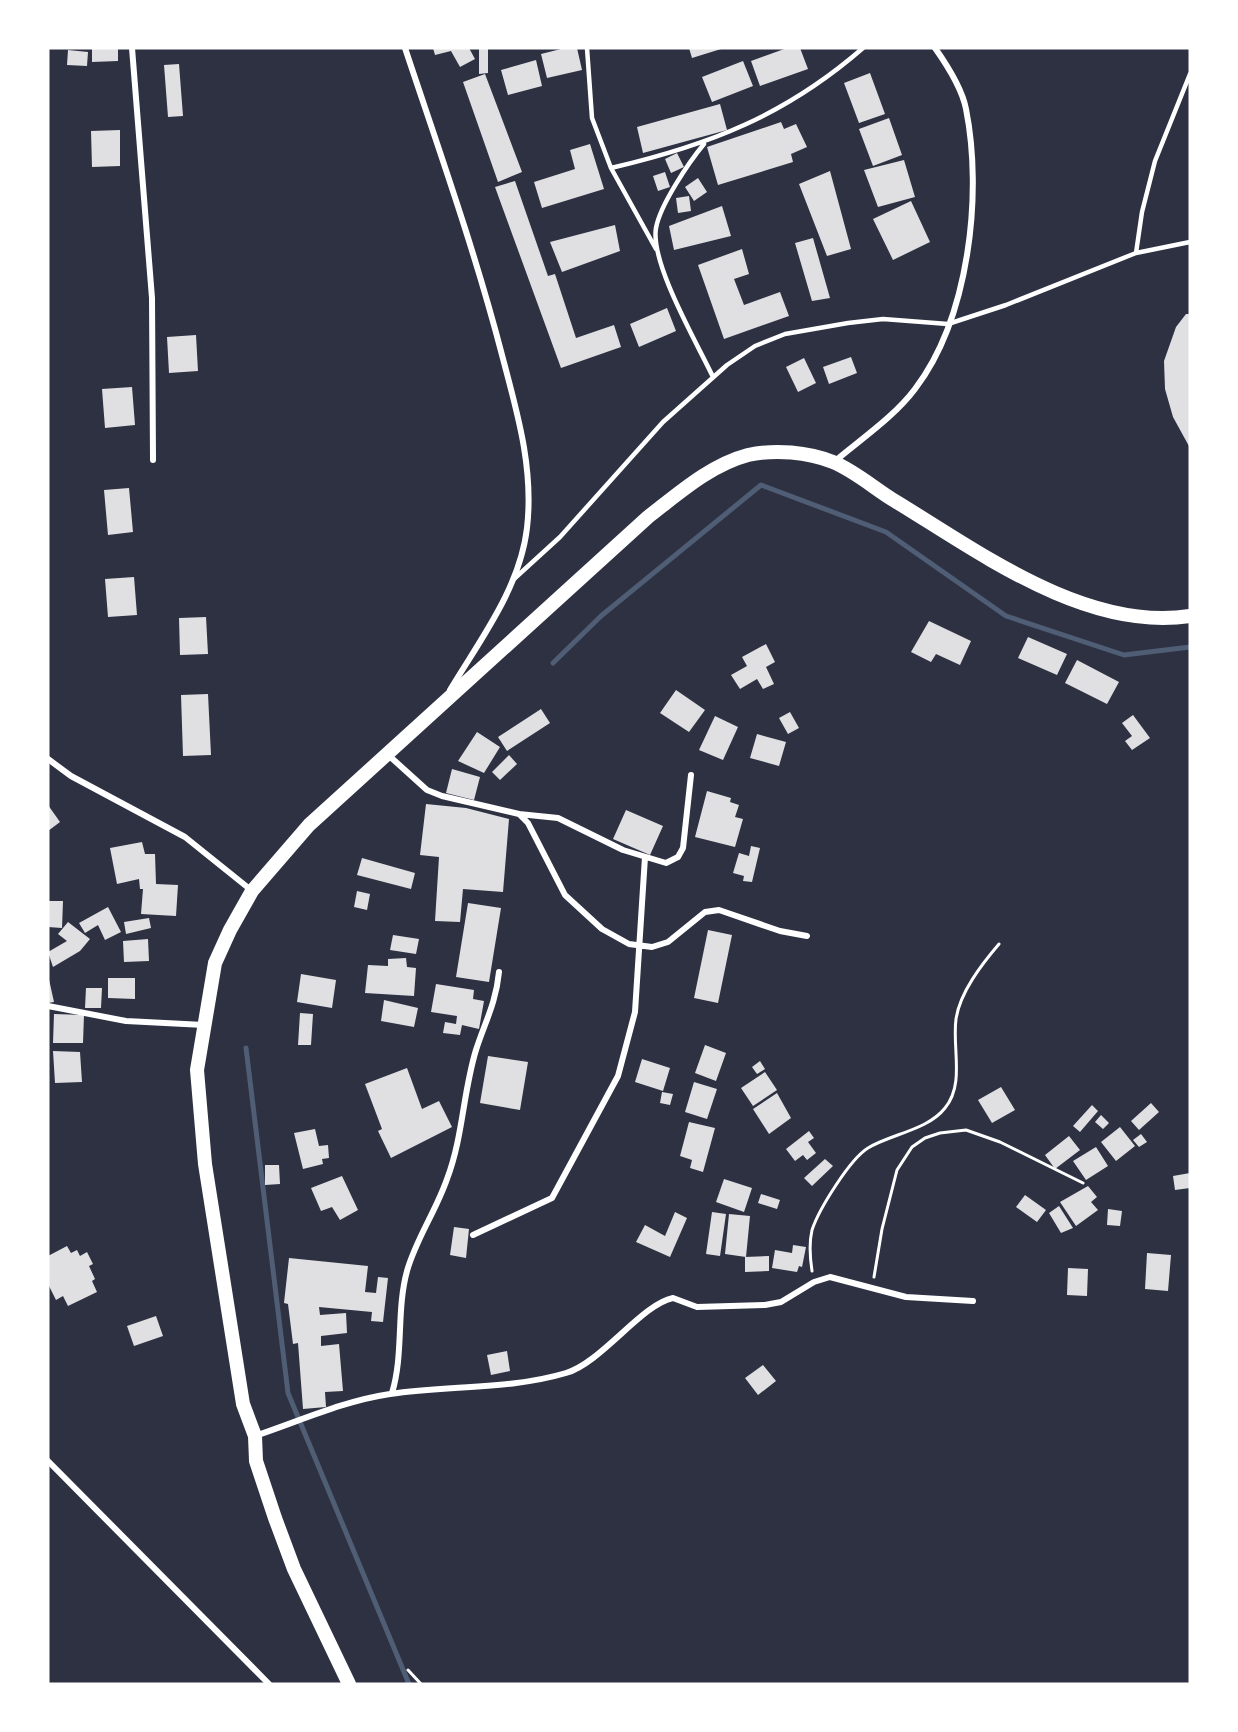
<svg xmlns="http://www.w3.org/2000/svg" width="1238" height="1732" font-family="'Playfair Display',serif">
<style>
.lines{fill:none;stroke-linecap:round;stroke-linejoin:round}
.stream{stroke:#4f5d75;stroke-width:5}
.building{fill:#e0e0e3}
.path{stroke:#fff;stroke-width:3}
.service{stroke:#fff;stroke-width:4.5}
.minor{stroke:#fff;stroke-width:6}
.primary{stroke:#fff;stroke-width:14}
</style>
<rect width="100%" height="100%" fill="#2d3142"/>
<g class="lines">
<path class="stream" d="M553 663 601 616 761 485 886 532 1006 616 1124 655 1190 647
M246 1048 288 1393 409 1684"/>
</g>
<path class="building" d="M92 48H118V61L92 62Z
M433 48H469L475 59 460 67 451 51 435 55Z
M479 48H488V73L479 74Z
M565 48H577L582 70 547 78 541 54Z
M689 48H721V49L692 58Z
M787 48H800L808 69 760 86 751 61Z
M68 50 88 52 87 66 67 65Z
M536 60 542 86 508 95 501 70Z
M743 61 753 86 712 102 702 77Z
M179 64 183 116 168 117 164 65Z
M870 73 885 114 859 123 844 83Z
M485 74 522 172 498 182 463 82Z
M720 104 727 130 643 153 637 127Z
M889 118 902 155 873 166 859 129Z
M781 122 784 129 796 124 807 147 791 154 793 162 718 185 707 147Z
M120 130V166L92 167 91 131Z
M590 144 604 189 542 208 534 182 575 169 570 150Z
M677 153 684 167 671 173 665 159Z
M904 160 915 197 878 207 864 170Z
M830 171 851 249 827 256 799 184Z
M665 172 670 187 658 191 653 176Z
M698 178 707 192 694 201 685 187Z
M515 181 548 276 555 274 576 338 614 325 621 347 561 368 495 187Z
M689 196 691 211 678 213 676 198Z
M911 201 930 242 893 260 873 219Z
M722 206 731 236 674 250 669 226Z
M615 225 620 251 562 272 550 242Z
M813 238 830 298 812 301 795 243Z
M742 249 749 274 734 279 744 305 780 292 789 316 724 339 698 265Z
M667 308 676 331 639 347 630 324Z
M1186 314H1190V448L1173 417 1165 389 1164 361 1176 327Z
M196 335 198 371 169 373 167 337Z
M851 357 857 373 829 384 823 367Z
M804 358 816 383 798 392 786 367Z
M132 387 135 425 105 428 102 389Z
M129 488 133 532 108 535 104 490Z
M134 577 137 615 108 617 105 579Z
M206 617 208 654 180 655 179 618Z
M929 621 971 641 960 665 936 654 931 662 911 652Z
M1028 637 1067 654 1057 675 1018 658Z
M766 644 775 662 766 667 774 684 763 689 757 679 740 689 731 675 747 666 742 657Z
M1077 660 1119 682 1107 704 1065 683Z
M676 690 705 710 689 732 660 713Z
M208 694 211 755 183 756 181 695Z
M541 709 550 723 507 751 498 737Z
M790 712 799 728 788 734 779 718Z
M1133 715 1150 738 1132 750 1125 741 1132 736 1122 723Z
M715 716 738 727 723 760 699 750Z
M477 732 500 747 484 773 458 761Z
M757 734 786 742 779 766 750 758Z
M509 755 517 764 500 780 492 772Z
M452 769 480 777 474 800 446 793Z
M707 791 731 798 730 802 739 805 735 817 743 819 735 847 695 837Z
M426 804 466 808 509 819 503 892 463 889 460 922 435 921 439 857 420 855Z
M48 805 60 822 48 831Z
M626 810 663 826 650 855 613 839Z
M142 842 145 854H155L156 884 178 885 176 916 141 914 143 889H140L139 879 117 884 110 848Z
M751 846 760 848 752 882 743 881 744 876 733 873 739 853 749 856Z
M362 858 415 873 411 889 357 875Z
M357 891 370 894 367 910 354 907Z
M48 901H63L62 928 48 927Z
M468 903 501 908 489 982 456 977Z
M108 907 121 932 105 940 98 925 85 933 79 923Z
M149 918 151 928 126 934 124 922Z
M68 922 90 939 80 951 53 967 48 952 67 941 58 934Z
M708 930 732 935 718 1003 694 998Z
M393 935 419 939 416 954 390 950Z
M148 939 149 961 124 962 123 941Z
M406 958 407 967 416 968 414 996 365 993 368 965 388 966V959Z
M301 974 336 980 332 1008 297 1002Z
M48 975 54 1002 48 1003Z
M108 978H135V999L108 998Z
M436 984 474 990 473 999 484 1001 479 1029 462 1025 460 1035 443 1033 445 1022 456 1024 457 1016 431 1012Z
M86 988H102L101 1008H85Z
M384 1000 418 1008 414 1027 381 1021Z
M300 1013 313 1014 311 1045H298Z
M54 1014 84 1015 83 1043H53Z
M705 1045 726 1053 716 1081 695 1073Z
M53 1051 80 1052 82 1082 55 1083Z
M488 1056 528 1062 520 1110 480 1103Z
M642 1059 670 1068 663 1091 635 1082Z
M760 1061 765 1069 757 1074 752 1067Z
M407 1068 422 1109 439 1101 452 1127 391 1158 378 1131 382 1129 365 1084Z
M765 1072 777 1090 753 1106 741 1088Z
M694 1082 717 1089 707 1119 685 1112Z
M1001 1087 1015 1110 992 1123 978 1100Z
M662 1092 673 1094 670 1105 660 1103Z
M777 1093 791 1118 769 1134 753 1109Z
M1151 1103 1159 1112 1139 1130 1131 1121Z
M1092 1105 1098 1111 1080 1132 1073 1126Z
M1101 1115 1109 1123 1103 1129 1095 1122Z
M689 1122 715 1128 703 1172 690 1168 692 1160 680 1156Z
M1120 1127 1135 1146 1116 1161 1101 1142Z
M315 1129 319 1146 328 1145 329 1158 322 1159 323 1164 303 1169 294 1133Z
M809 1131 814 1138 808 1142 816 1153 807 1160 803 1155 795 1161 786 1149Z
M1141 1134 1147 1142 1139 1147 1133 1140Z
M1069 1136 1080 1150 1055 1169 1045 1155Z
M1096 1147 1108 1166 1086 1180 1073 1161Z
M825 1159 833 1166 812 1186 804 1178Z
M265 1165H279L280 1184 265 1185Z
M1190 1173V1188L1175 1190 1173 1176Z
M342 1176 358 1210 340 1220 332 1207 321 1211 311 1188Z
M724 1179 752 1188 744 1212 716 1202Z
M1088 1186 1097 1197 1091 1202 1098 1210 1076 1226 1060 1202Z
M761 1194 780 1200 777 1209 758 1203Z
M1025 1195 1046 1210 1037 1222 1016 1207Z
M1059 1206 1073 1228 1061 1233 1049 1213Z
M1108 1209 1122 1211 1120 1226 1107 1225Z
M675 1212 687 1218 670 1257 636 1242 645 1225 665 1236Z
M712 1212 726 1214 720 1256 706 1254Z
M729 1214 750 1216 746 1257 725 1254Z
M454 1227 469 1229 466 1258 450 1255Z
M793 1245 806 1247 802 1267 799 1266 797 1272 772 1268 775 1250 792 1253Z
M67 1246 71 1253 77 1250 80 1256 87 1252 93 1264 89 1266 95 1279 92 1281 97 1292 68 1306 63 1296 56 1300 48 1284V1256Z
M1147 1253 1171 1255 1168 1291 1145 1289Z
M769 1256V1271L745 1272V1257Z
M289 1258 368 1266 365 1292 376 1293 378 1277 388 1278 383 1322 371 1321 372 1312 319 1307 320 1315 346 1313 347 1333 321 1336V1346L339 1344 343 1391 325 1392 326 1407 303 1409 298 1343 293 1344 288 1304 284 1303Z
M1068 1268 1088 1269 1087 1296 1067 1295Z
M156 1316 163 1336 134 1346 127 1326Z
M507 1351 510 1371 491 1375 487 1355Z
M763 1365 776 1381 758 1395 745 1378Z"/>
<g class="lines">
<path class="path" d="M812 1271C810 1258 809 1243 812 1230 819 1209 850 1159 868 1148 891 1134 928 1130 945 1108 965 1084 952 1048 956 1019 960 992 982 964 999 944
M874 1277 882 1229 897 1170 912 1147 925 1138 940 1133 966 1130 1000 1142 1083 1183
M408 1670 421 1684"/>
<path class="service" d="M587 48 592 118 611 168 656 249
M704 144C689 162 660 205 656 228 650 263 697 343 713 377
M611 168C710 145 786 115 863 48
M1136 253 1142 212 1155 161 1190 74
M514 579 560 537 663 422 727 365 755 346 785 334 848 323 883 319 948 324 1006 305 1136 253 1190 242"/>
<path class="minor" d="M132 48 152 298 153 460
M405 48C439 150 475 251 502 355 517 412 534 468 527 528 520 588 480 640 450 690
M834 462C861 439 894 417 915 389 969 318 983 194 966 109 962 88 947 65 935 48
M386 753 427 790 442 796 519 814 528 823 565 895 602 929 629 944 652 947 668 942 705 912 719 910 780 931 807 936
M48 759 71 776 185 837 251 890
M519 814 558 818 623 850 666 863 678 857 683 848 691 775
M48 1006 126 1021 204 1025
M473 1235 552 1198 618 1076 635 1012 645 857
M392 1393C404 1354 396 1311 407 1271 416 1239 436 1211 447 1179 463 1137 463 1092 476 1050 485 1022 496 1003 499 972
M255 1436C300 1421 343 1401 390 1394 448 1385 509 1390 566 1373 601 1363 642 1304 673 1298L697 1307 765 1305 781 1302 814 1282 830 1277 906 1297 973 1301
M48 1461 269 1684"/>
<path class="primary" d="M349 1684 294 1569 275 1518 256 1461 255 1436 243 1404 205 1164 197 1070 215 963 230 930 252 891 309 825 648 517C678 494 710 465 748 455 775 449 808 452 833 462 855 471 875 489 895 501 979 552 1086 632 1190 616"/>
</g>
<rect width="1238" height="1732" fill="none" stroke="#ffffff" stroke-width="99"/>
</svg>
